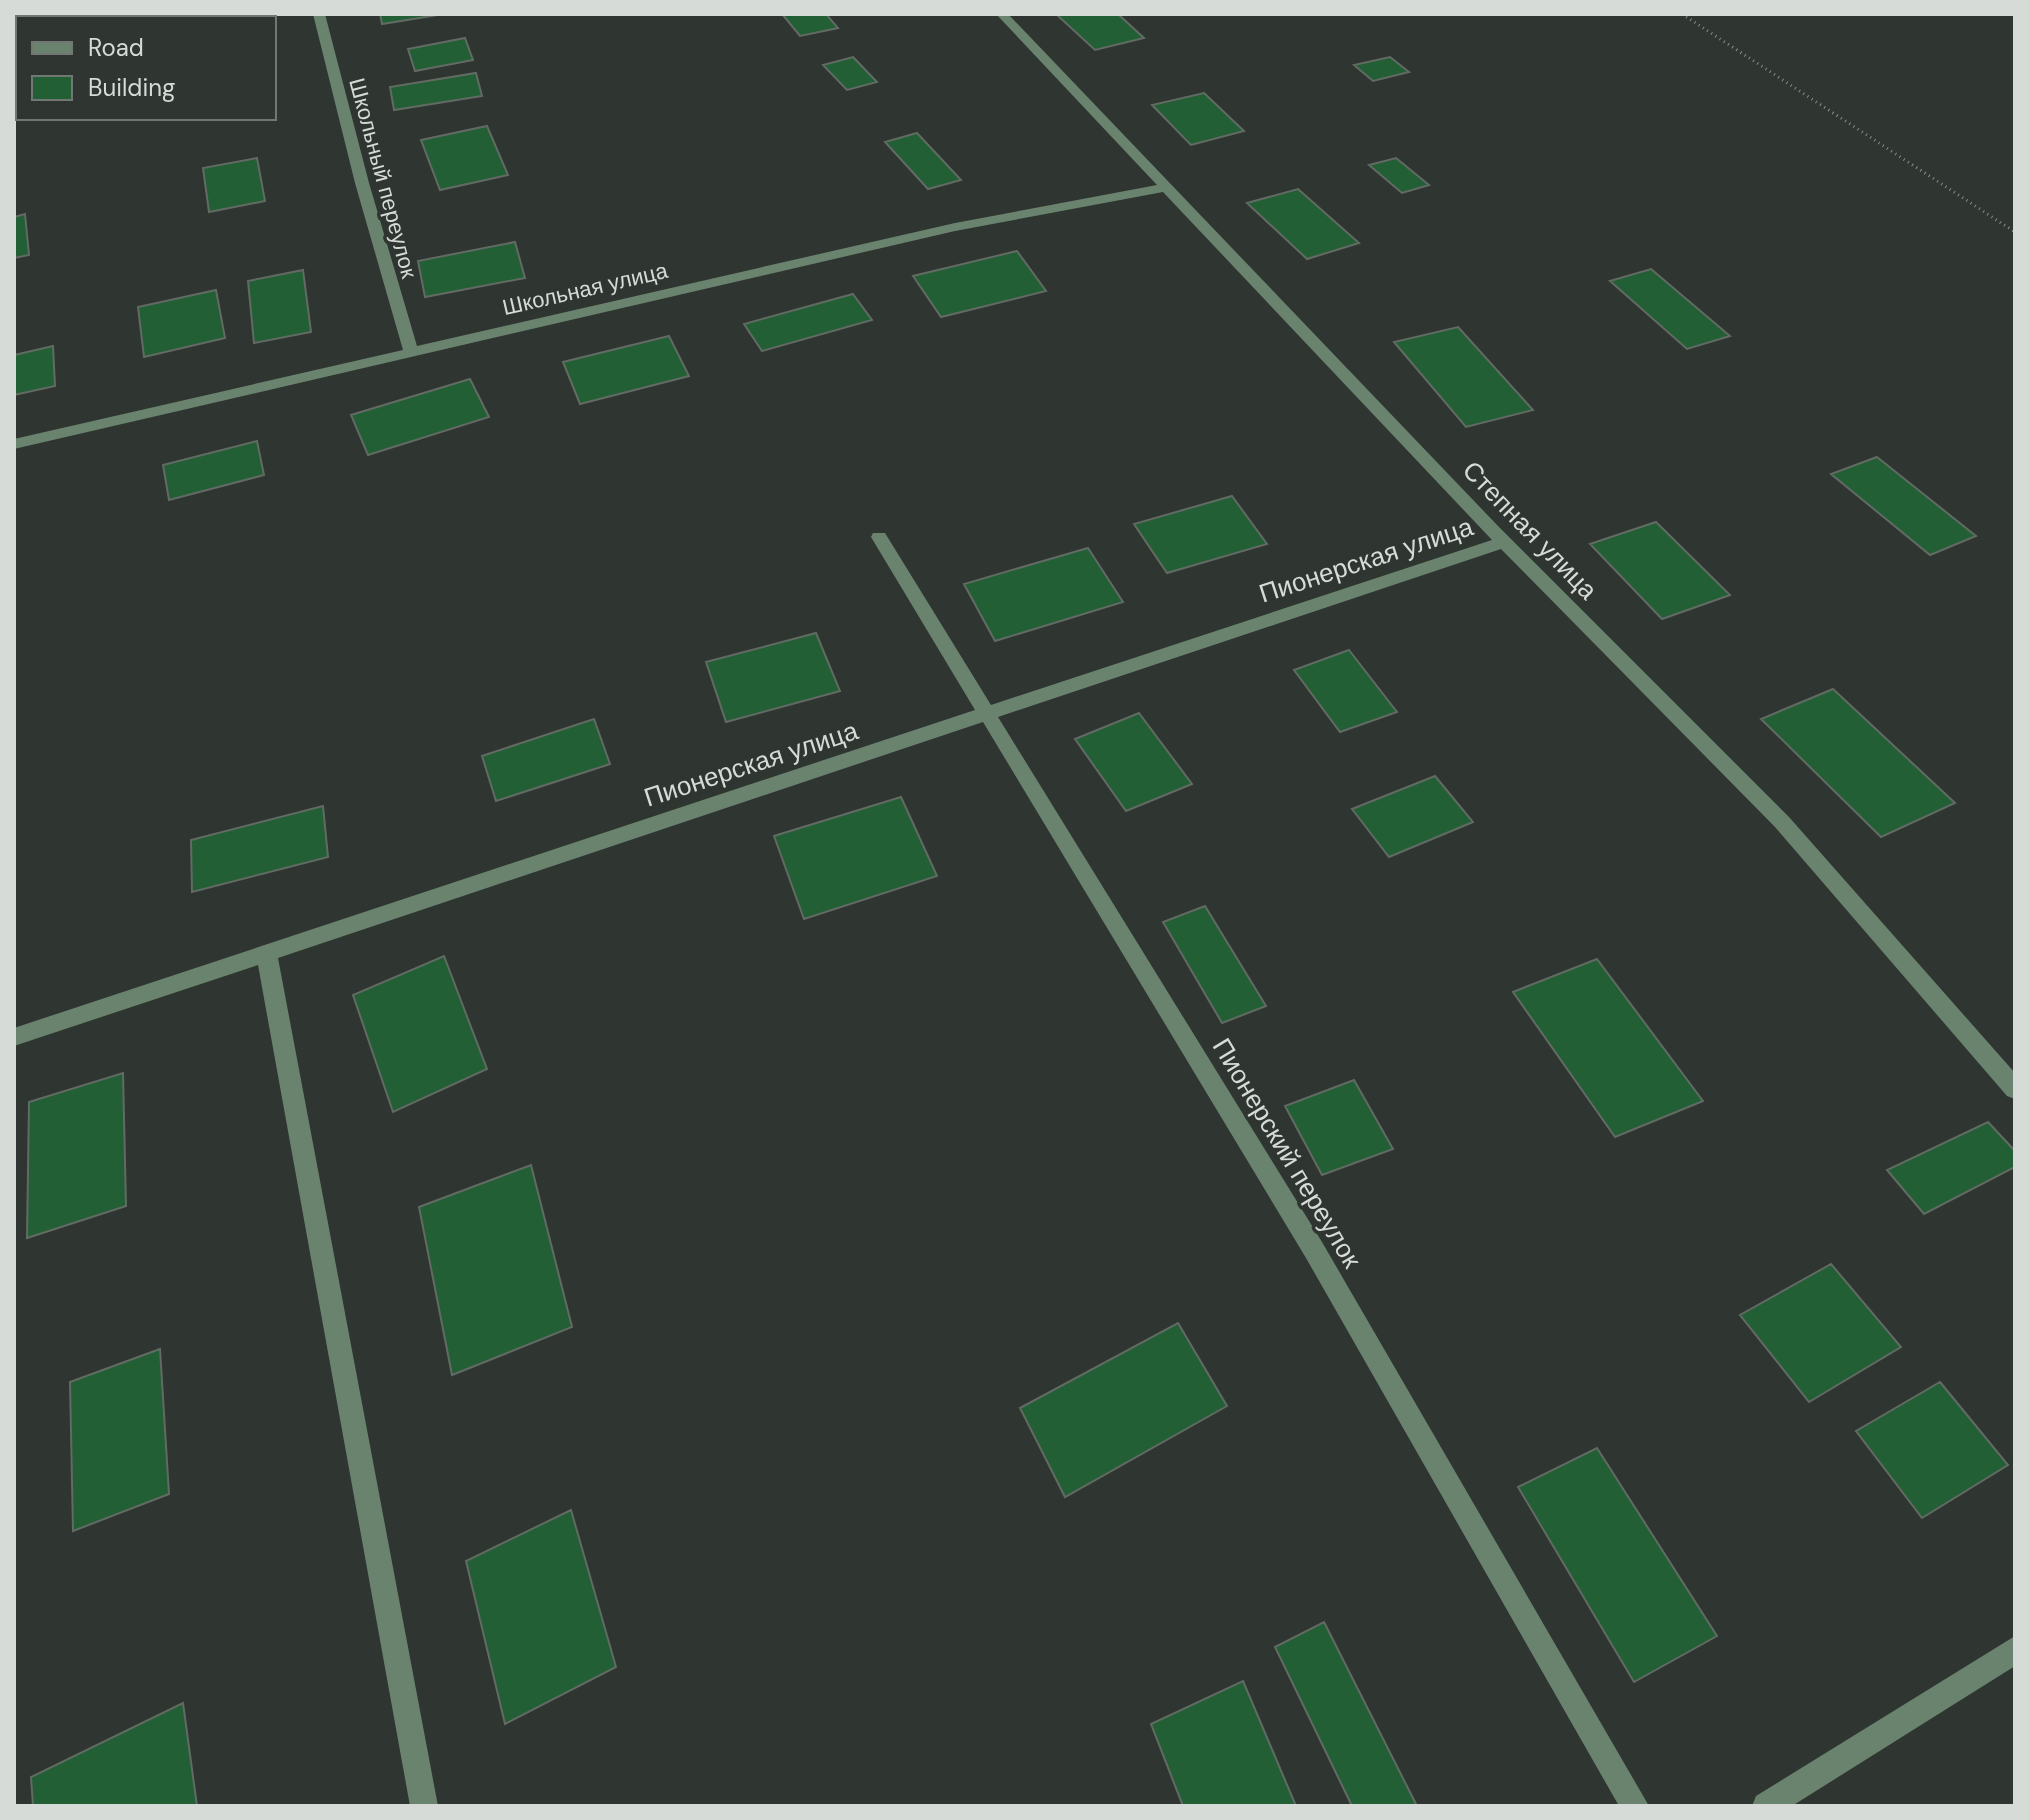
<svg xmlns="http://www.w3.org/2000/svg" width="2029" height="1820" font-family="'DM Sans',sans-serif">
<style>
.building{fill:#225f35;stroke:#626a64;stroke-width:2}
.lines{fill:none;stroke-linecap:round;stroke-linejoin:round}
.path{stroke:#878d88;stroke-width:3;stroke-dasharray:1 4;stroke-linecap:butt}
.minor{fill:#6a836f;fill-rule:evenodd}
.labels{text-anchor:middle;dominant-baseline:central;stroke-width:7;stroke-linejoin:round;paint-order:stroke}
.far-street-label{font-size:22px;fill:#d6dbd7;stroke:#2f3530}
.street-label{font-size:26px;fill:#d6dbd7;stroke:#2f3530}
</style>
<rect width="100%" height="100%" fill="#2f3530"/>
<path class="building" d="M168 14H229V18H167Z
M380 14H444L382 24Z
M782 14H826L838 28 800 36Z
M1056 14H1118L1144 38 1095 50Z
M465 38 473 60 415 71 408 49Z
M853 57 877 82 847 90 823 65Z
M1390 57 1409 72 1373 81 1354 65Z
M476 73 482 96 394 110 390 87Z
M1204 93 1244 131 1191 145 1152 105Z
M487 126 508 175 440 190 421 140Z
M917 133 961 180 928 189 885 142Z
M257 158 265 201 209 212 203 168Z
M1396 158 1429 185 1402 193 1369 165Z
M1298 189 1359 243 1307 259 1247 203Z
M25 214 29 255 14 258V217Z
M515 242 525 278 425 297 418 261Z
M1017 251 1046 291 941 317 913 276Z
M1651 269 1730 336 1687 349 1610 281Z
M303 270 311 332 254 343 248 281Z
M216 290 225 338 144 357 138 307Z
M853 294 872 320 762 351 744 324Z
M1458 327 1533 410 1466 427 1394 342Z
M669 336 689 376 580 404 563 362Z
M53 346 55 386 14 395V355Z
M470 379 489 417 368 455 351 415Z
M257 441 264 475 169 500 163 465Z
M1877 457 1976 536 1930 555 1831 474Z
M1232 496 1267 544 1167 573 1134 524Z
M1656 522 1730 595 1662 619 1590 544Z
M1088 548 1123 602 995 641 964 584Z
M816 633 840 691 726 722 706 662Z
M1349 650 1397 712 1340 732 1294 670Z
M1833 689 1955 803 1881 837 1761 719Z
M1139 713 1192 784 1126 811 1075 739Z
M594 719 610 764 496 801 482 756Z
M1435 776 1473 822 1389 857 1352 809Z
M901 797 937 876 804 919 774 836Z
M323 806 328 857 192 892 191 840Z
M1205 906 1266 1006 1222 1023 1163 922Z
M444 956 487 1069 393 1112 353 995Z
M1597 959 1703 1101 1615 1137 1513 992Z
M123 1073 126 1206 27 1238 29 1102Z
M1354 1080 1393 1149 1322 1175 1285 1106Z
M1988 1122 2015 1151V1167L1924 1214 1887 1170Z
M531 1165 572 1327 452 1375 419 1207Z
M1831 1264 1901 1347 1809 1402 1740 1315Z
M1178 1323 1227 1406 1065 1497 1020 1408Z
M160 1349 169 1494 73 1531 70 1382Z
M1940 1382 2008 1465 1922 1518 1856 1431Z
M1597 1448 1717 1636 1634 1682 1518 1487Z
M571 1510 616 1667 505 1724 466 1561Z
M1324 1622 1417 1806H1352L1275 1647Z
M1243 1681 1296 1806H1183L1151 1724Z
M183 1703 197 1806H33L31 1777Z"/>
<g class="lines">
<path class="path" d="M1682 14 2015 232"/>
<path class="minor" d="M313 14H325L369 183 417 346 955 223 1157 185 996 14H1008L1498 526 1789 817 2015 1073V1099L2007 1096 1775 827 1501 549 998 717 1322 1242 1649 1806H1619L1306 1258 983 722 278 958 438 1806H410L258 965 14 1046V1028L975 710 871 537 873 533H885L991 705 1492 540 1163 192 955 231 14 449V439L403 350 355 183Z
M2015 1636V1666L1792 1806H1752L1756 1796Z"/>
</g>
<g class="labels">
<g class="far-street-label">
<text transform="translate(383 178) rotate(75)">Школьный переулок</text>
<text transform="translate(585 289) rotate(-13)">Школьная улица</text>
</g>
<g class="street-label">
<text transform="translate(1530 530) rotate(46)">Степная улица</text>
<text transform="translate(1366 560) rotate(-18)">Пионерская улица</text>
<text transform="translate(751 764) rotate(-18)">Пионерская улица</text>
<text transform="translate(1287 1153) rotate(59)">Пионерский переулок</text>
</g>
</g>
<rect width="2029" height="1820" fill="none" stroke="#d6dbd7" stroke-width="32"/>
<rect x="16" y="16" width="260" height="104" fill="#2f3530" stroke="#727773" stroke-width="2"/>
<rect x="32" y="42" width="40" height="12" fill="#6a836f" stroke="#727773" stroke-width="2"/>
<text x="88" y="56" font-size="24" fill="#d6dbd7">Road</text>
<rect x="32" y="76" width="40" height="24" fill="#225f35" stroke="#727773" stroke-width="2"/>
<text x="88" y="96" font-size="24" fill="#d6dbd7">Building</text>
</svg>
